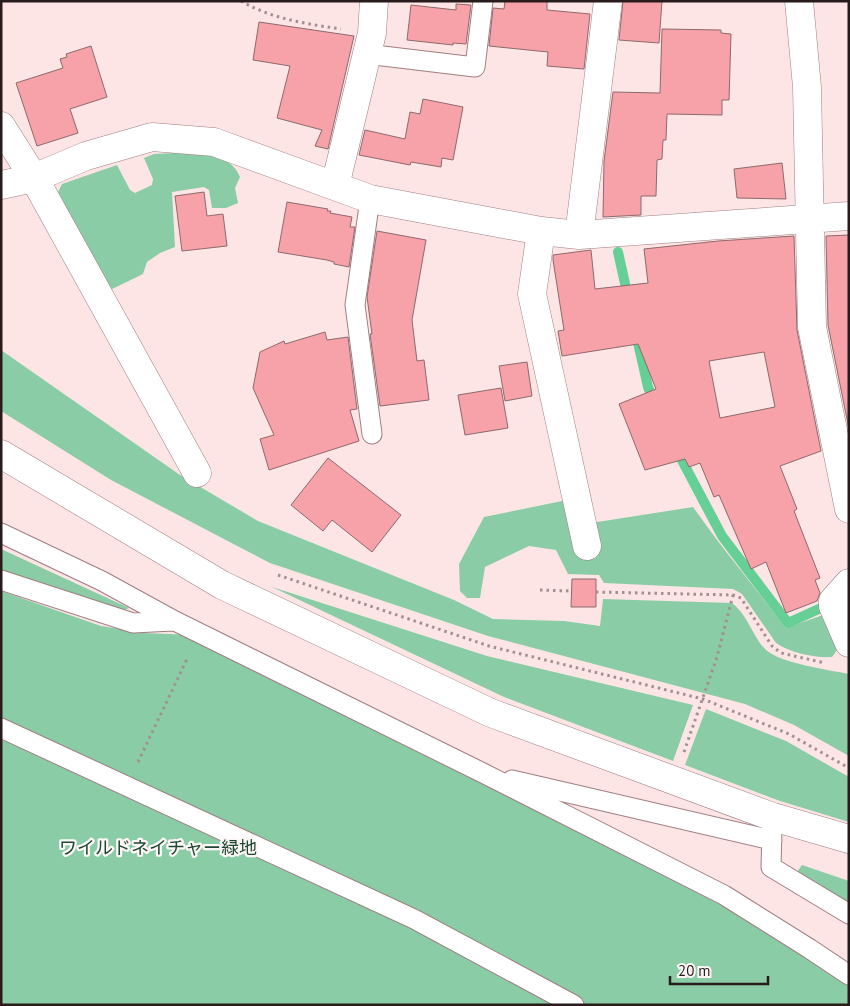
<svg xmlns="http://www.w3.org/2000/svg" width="850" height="1006" viewBox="0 0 850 1006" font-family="'PT Sans','Noto Sans JP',sans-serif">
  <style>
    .green { fill: #8acca5 }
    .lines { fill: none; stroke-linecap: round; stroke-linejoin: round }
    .stream { stroke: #66cf96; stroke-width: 10 }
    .building { fill: #f7a1a8; stroke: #8c6a6c; fill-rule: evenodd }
    .service-casing { stroke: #a07e80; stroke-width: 21 }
    .minor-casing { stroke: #a07e80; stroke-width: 29 }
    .tertiary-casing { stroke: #a07e80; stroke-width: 29 }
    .path { stroke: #a38f90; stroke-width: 3; stroke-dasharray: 2.5 4; stroke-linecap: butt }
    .service { stroke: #fff; stroke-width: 19 }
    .minor { stroke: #fff; stroke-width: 28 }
    .tertiary { stroke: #fff; stroke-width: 28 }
    .labels { text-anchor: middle; stroke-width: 4.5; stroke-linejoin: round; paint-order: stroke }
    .park-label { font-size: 18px; fill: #1d4831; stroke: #fff7f7 }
  </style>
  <rect width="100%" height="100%" fill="#fde5e6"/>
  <path class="green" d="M194 152C212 156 232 157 240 177L235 188 238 203 226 208H212L209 190 204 187 172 192 175 247 160 253 147 262 143 274 108 291 55 198 62 184 117 165 130 190 135 193 152 185 153 179 144 158 154 154Z
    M1 350 180 475 258 521 454 600 493 619 564 621 600 626 603 599 732 603C748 615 752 636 766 650 780 663 829 670 849 674V756L794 725 745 704 488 636 270 563 111 480 1 411Z
    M567 500 591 523 693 507 717 540 786 628 823 615 837 650 832 657C815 658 790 653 776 643L742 594 733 589 604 583 599 575 568 574 556 550 529 546 485 567 480 598H467L460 591 459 564 484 517Z
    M1 549 129 608 119 613 1 572Z
    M272 587 487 656 693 705 673 761 504 697Z
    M1 591 101 626 144 633 194 635 719 902 803 954 849 985V1005H1Z
    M706 709 786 741 849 777V822L780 801 685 765Z
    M802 865 849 881V903L797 872Z"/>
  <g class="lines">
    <path class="stream" d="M618 252 628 297
      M636 334 648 387 655 404
      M676 449 722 536 788 623 821 608"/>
  </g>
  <path class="building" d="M505 1H547V10L590 14 584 69 547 66 548 52 489 46 493 8 504 9Z
    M623 1H662L659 43 619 40Z
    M456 4 471 5 466 44 453 43V45L407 40 411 5 456 10Z
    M259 22 354 36 328 149 315 146 322 130 277 118 290 66 253 60Z
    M662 29 721 30V33L731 34 729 100H722V115L667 114 666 140H663L662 159 657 160 656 196H641V215L603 217 604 161 613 92 660 93Z
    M91 46 107 97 70 109 78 133 37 146 16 83 63 68 60 59 67 57 66 54Z
    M423 99 463 107 453 160 442 158 441 167 411 162 410 165 359 155 365 130 405 139 410 112 420 114Z
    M782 163 786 199 737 198 734 169Z
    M204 192 207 216 223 214 227 246 182 251 175 196Z
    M287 202 328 209 327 211H331L330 213 352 217 350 227H355L349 267 334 264V262L327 260 278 252Z
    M377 231 426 240 412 320 417 361 424 360 429 400 380 406 370 334H372L367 297Z
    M849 235V429L828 325 826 236Z
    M794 236 797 330 821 451 780 466 797 509 794 511 820 578 815 580 820 593 817 601 786 613 766 562 751 569 719 495 714 497 700 463 689 467 685 459 645 470 619 404 656 389 638 344 562 356 558 331 564 330 553 260V255L591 250 595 289 648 283 644 249 718 241ZM764 352 775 407 720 418 709 361Z
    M325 332 327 340 348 337 357 409 350 410 359 441 269 470 260 439 274 435 253 388 260 352 284 341 285 344Z
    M527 362 532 396 505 401 499 366Z
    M501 388 508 428 465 435 458 395Z
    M328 458 401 515 372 552 332 520 323 531 291 505Z
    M572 579H596V607H571Z"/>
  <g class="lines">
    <g class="service-casing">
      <path id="service" d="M366 54 475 67 483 1
        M370 199 355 305 372 434
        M1 533 102 581 175 621 483 773 724 895 810 949 849 975
        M1 580 133 623 173 621
        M1 728 414 919 574 1005
        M512 780 772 840
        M772 828 771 867 849 914"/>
    </g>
    <g class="minor-casing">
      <path id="minor" d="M799 1 807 87 812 327 849 509
        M1 126 34 178 197 473
        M1 185 34 178 86 156 152 137 214 142 370 199 541 231 579 235 849 216
        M335 186 372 33 374 1
        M541 231 532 294 587 546
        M579 235 608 1
        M849 583 833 601V606L849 643"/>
    </g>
    <g class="tertiary-casing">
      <path id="tertiary" d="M1 454 222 585 491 713 773 817 849 839"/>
    </g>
    <path class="path" d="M241 1C272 19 307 24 341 29
      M278 575 489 646 703 699 789 734 849 768
      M540 590 571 591
      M596 592 733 595 741 598 772 646 781 653 825 663
      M684 752 717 657 733 595
      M138 762 188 657"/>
    <use href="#service" class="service"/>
    <use href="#minor" class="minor"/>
    <use href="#tertiary" class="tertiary"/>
  </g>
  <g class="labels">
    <g class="park-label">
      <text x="158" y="854">ワイルドネイチャー緑地</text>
    </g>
  </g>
  <rect width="850" height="1006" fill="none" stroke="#281b1c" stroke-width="5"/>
  <path d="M670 976v8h98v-8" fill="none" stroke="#281b1c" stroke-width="2.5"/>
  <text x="678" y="976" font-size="15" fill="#281b1c" stroke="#fff7f7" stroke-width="4" paint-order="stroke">20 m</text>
</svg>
